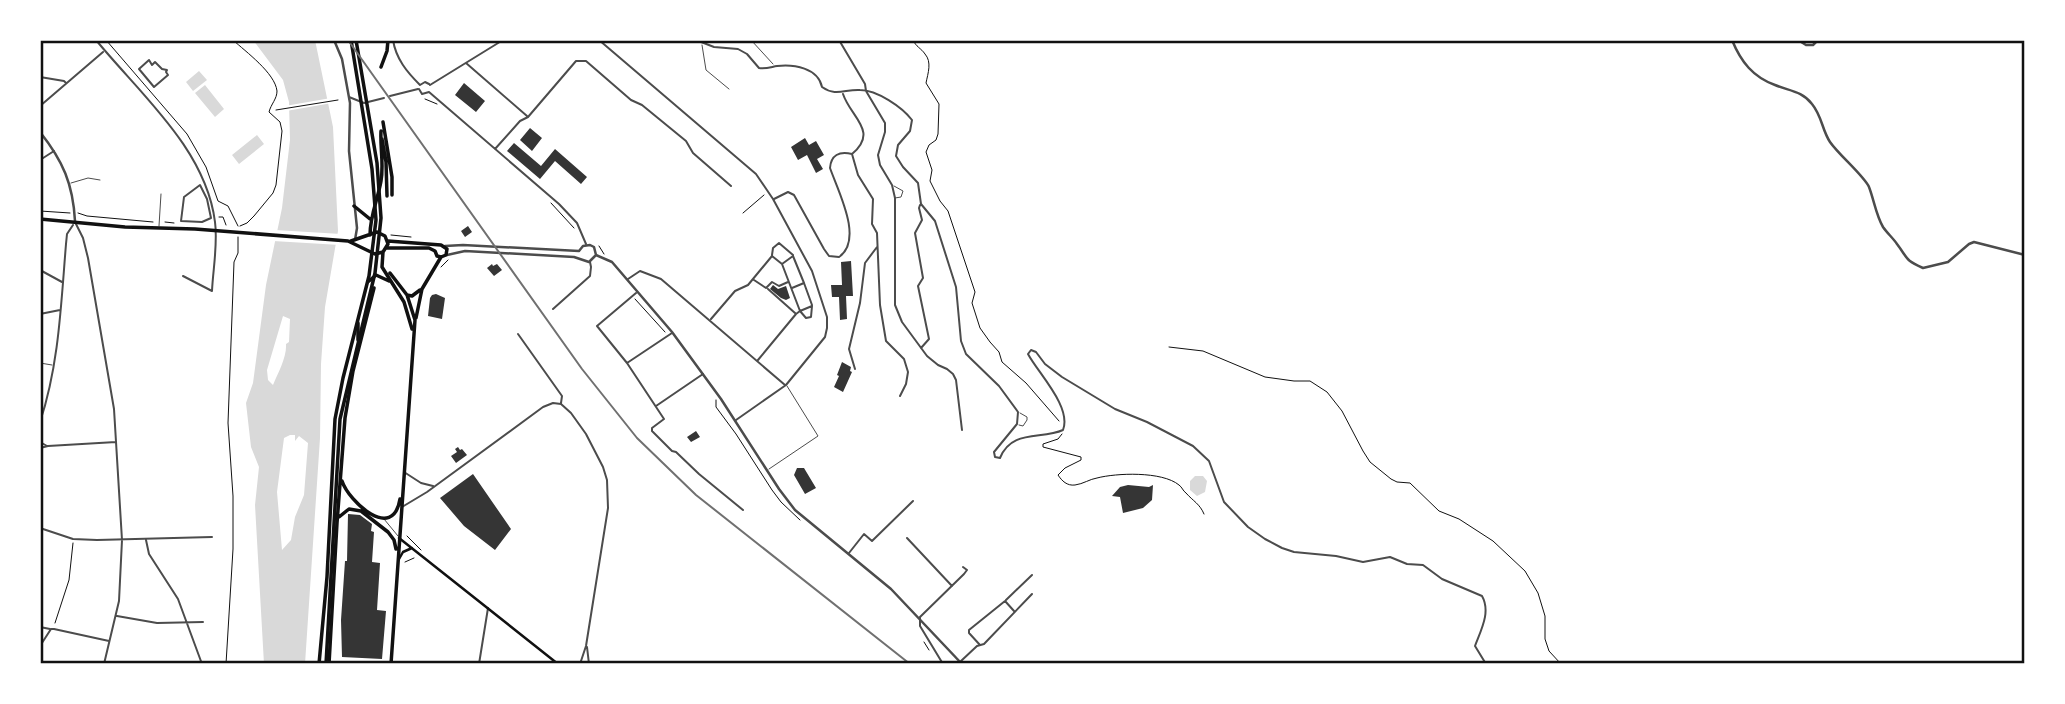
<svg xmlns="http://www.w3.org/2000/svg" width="2065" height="704" viewBox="0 0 2065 704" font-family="'DejaVu Sans',sans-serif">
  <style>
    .water { fill: #d9d9d9; fill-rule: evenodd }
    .pier { fill: #fff }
    .building { fill: #353535 }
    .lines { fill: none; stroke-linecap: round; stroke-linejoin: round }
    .path { stroke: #111; stroke-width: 1 }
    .service { stroke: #4c4c4c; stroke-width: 1 }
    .pedestrian { stroke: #4c4c4c; stroke-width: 2 }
    .minor { stroke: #4c4c4c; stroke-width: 2 }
    .tertiary { stroke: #4c4c4c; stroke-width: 2.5 }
    .secondary { stroke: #111; stroke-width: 2.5 }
    .primary { stroke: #111; stroke-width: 3.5 }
    .motorway { stroke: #111; stroke-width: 3.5 }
    .rail { stroke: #707070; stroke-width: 2 }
    .neatline { fill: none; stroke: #111; stroke-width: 2.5 }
  </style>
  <rect width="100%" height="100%" fill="#fff"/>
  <path class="water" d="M253 40H315L333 127 338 231 325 307 321 364 320 438 305 664H264L255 505 259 467 251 447 246 403 253 383 266 285 282 208 290 140 289 102 283 80ZM283 316 290 319 289 342 286 344C287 357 278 373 273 385L268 380 267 370ZM290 435H295V441L299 436 308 443 304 495 295 517 291 540 282 550 277 492 284 438Z
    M199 71 207 80 193 91 186 82Z
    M205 85 224 109 215 117 195 93Z
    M257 135 264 144 239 164 232 155Z
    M1195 476H1203L1207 481 1205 492 1197 496 1190 490V481Z"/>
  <path class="pier" d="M331 98 332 103 286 111 285 106Z
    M275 230 341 234 340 245 273 241Z"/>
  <path class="building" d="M464 83 485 101 476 112 455 95Z
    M530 128 542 138 532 151 520 140Z
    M805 138 809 145 816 141 824 155 817 159 823 169 816 173 807 155 798 160 791 147Z
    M514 143 541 166 555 149 587 177 581 184 555 161 540 179 507 151Z
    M468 226 472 232 465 237 461 231Z
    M851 261 853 296H846L847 319 840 320 839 297H832L831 285H842L841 262Z
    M492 264 493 266 497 264 502 270 494 276 487 268Z
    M773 285 778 289 786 286 790 298 786 300 781 298 770 289Z
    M436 294 445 298 442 319 428 316 430 298 432 295Z
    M842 362 851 367 850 371 852 372 843 392 834 387 839 376 837 375Z
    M696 431 700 437 691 442 687 437Z
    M458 447 460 450 462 449 467 455 456 463 451 456 457 452 455 449Z
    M797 468H804L816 488 805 494 794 475Z
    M473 474 511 529 495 550 464 526 440 498Z
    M1128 485 1149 487 1153 485 1152 500 1143 508 1123 513 1120 497 1112 496 1120 487Z
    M348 514 360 515 372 524 371 531 374 532 372 562 380 563 377 610 386 611 382 659 342 657 341 620 345 561H347Z"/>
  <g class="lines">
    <path class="path" d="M106 40 187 134 206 167 218 201 228 206 238 226
      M233 40C246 52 275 73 277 91 277 99 271 104 269 112L280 122 282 131 276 185 273 193 254 216 247 223 240 226
      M913 40C916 47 921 48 925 54 932 62 928 73 926 83L939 104 938 134 936 140 929 145 926 152 932 170 930 181 940 201 948 211 975 292 972 303 980 328 990 342 999 352 1002 362 1026 383 1059 421
      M425 99 437 104
      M276 110 338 100
      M551 203 574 228
      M40 211 70 213
      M78 213 87 216 153 222
      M743 213 764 195
      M219 217H223L226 225
      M165 222 174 223
      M391 235 411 237
      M599 246 604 254
      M441 267 448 260
      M635 299 665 332
      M1169 347 1203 351 1265 377 1294 381H1310L1327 392 1342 411 1363 451 1370 462 1391 479 1397 482 1410 483 1439 511 1459 519 1493 541 1525 571 1538 593 1545 616V639L1549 651 1561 664
      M716 400V407L736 434 772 490 781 502 800 520
      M1062 434 1058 439 1043 444V447L1081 457V460L1065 468 1058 475C1062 481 1067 486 1075 485 1083 484 1090 479 1097 478 1116 473 1162 471 1179 485 1182 487 1183 491 1186 493 1193 501 1200 504 1204 514
      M407 536 421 550
      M405 562 414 558
      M55 623 69 580 73 543
      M924 642 929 650
      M226 664 233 549V496L228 423 234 262 238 253V237"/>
    <path class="service" d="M751 40 773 64
      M702 45 706 70 729 89
      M71 183 88 178 100 180
      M894 186 903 191 901 197 895 198
      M159 226 161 194
      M40 363 52 365
      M1019 425 1023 426 1027 420V417L1020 413
      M769 469 818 436 787 386
      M384 519 398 536"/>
    <path class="pedestrian" d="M149 60 152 65 155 62 162 69 167 70 166 72 168 75 154 87 139 69Z
      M200 185 207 199 211 218 202 222 181 221 184 197Z"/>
    <path class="minor" d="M96 40C140 94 206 149 215 222 218 244 213 269 212 291L183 276
      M393 40C396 59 407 72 420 85L425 82 429 84
      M599 40 756 174 773 199 812 271 827 317V328L825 337 786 385 736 420
      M696 40 714 47 738 49 747 54 759 68C766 69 771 67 777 66 794 64 818 68 822 87 836 97 845 89 860 90 877 90 902 107 912 120L910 131 898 145 896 156 903 167 918 183 921 204 935 221 956 287 961 341 966 354 999 386 1018 412 1017 424 994 452 995 457 1000 458C1012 429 1041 440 1063 430 1072 407 1038 373 1028 354L1031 350 1036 352 1045 364 1062 377 1115 409 1147 422 1193 446 1209 461 1224 502 1248 527 1265 539 1282 548 1294 552 1336 556 1363 562 1390 557 1407 564 1423 565 1442 579 1482 596C1491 612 1481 630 1475 646L1486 664
      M839 40 865 84 866 91 885 123V132L878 155 880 165 892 185 895 198V305L902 322 927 356 938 365 947 369 953 374 956 380 962 430
      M466 63 527 116
      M40 77 64 81 66 83
      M430 85 503 40
      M419 89 422 94 429 92 559 204 577 223 586 244
      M843 94C851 118 879 131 852 154
      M390 96 418 89
      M349 97 364 103 384 98
      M40 106 103 52
      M495 149 520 121 528 117 576 61H586L631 100 642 105 686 141 693 153 731 186
      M852 154 858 175 873 199 872 224 877 233 880 305 886 341 904 359 908 372 906 384 900 396
      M40 160 54 151
      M774 199 788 192 794 195 824 249 829 256 839 257C864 240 838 191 830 168 831 155 839 151 852 154
      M920 205 919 208 922 220 915 233 923 278 918 286 929 339 921 348
      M76 224 83 238 88 258 114 409 122 540 119 601 104 664
      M772 255 773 248 779 243 793 255
      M782 264 793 256 804 283
      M40 270 62 282
      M628 279 640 271 661 279 785 385
      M754 280 766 288 772 282 779 286 788 282
      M792 288 804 283 812 305
      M768 289 795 313
      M636 293 597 326 627 363 664 419 652 428V431L672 451 676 452 699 474 743 510
      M812 306 811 317 806 318 800 311Z
      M553 309 590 276 591 267 590 262
      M40 314 60 310
      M711 319 735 291 748 285 772 256 782 264 800 311 796 314
      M518 334 562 396 561 403
      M758 360 796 314
      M627 363 672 333
      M855 369 849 349 860 303 865 263 877 247
      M656 406 703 374
      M40 422C59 365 61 304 66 244L67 234 73 225
      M40 442 47 446
      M40 448 48 446 116 442
      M404 472 421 483 433 486
      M402 507 427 492 543 407 553 403 561 404 571 413 586 434 603 467 607 480 608 508 586 646 580 664
      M40 528 73 539 97 540 212 537
      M907 538 952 586
      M146 540 149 554 178 599 202 664
      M849 553 864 534 872 541 913 501
      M1006 600 1032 575
      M117 616 157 623 203 622
      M40 627 50 629
      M980 645 969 633V630L1005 601 1014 611
      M40 646 51 629H54L109 641
      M587 647 589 664
      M961 661 977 646 984 644 1032 594
      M479 664 488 608
      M943 664 920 626V617L964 574 967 570 963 567"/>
    <path class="tertiary" d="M334 40 342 59 350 103 349 151 357 228 355 240
      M1732 40C1741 62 1753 77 1775 85 1789 91 1802 91 1812 104 1822 116 1822 130 1830 142 1839 155 1864 176 1869 187 1874 200 1876 215 1883 227 1887 233 1893 238 1897 244 1909 260 1904 259 1923 268L1948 262 1969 244 1974 242 2025 255
      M1798 40 1806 45H1813L1818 40
      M40 132C63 161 73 184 75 221
      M445 246 463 245 579 251
      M579 251 583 246 590 245 594 247 596 255 612 262 672 332 721 399 779 489 795 510 891 589 962 664
      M447 255 465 251 574 257 589 262 596 255"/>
    <path class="secondary" d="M399 538 558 664
      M399 559 403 552 412 548"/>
    <path class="primary" d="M381 67 387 51 388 40
      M383 122 392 177V195
      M382 139 386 162 387 196
      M354 206 370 219
      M40 219 125 227 195 229 348 241 375 254 383 252 388 244 385 236 377 232 351 241
      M370 235C370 215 378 199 381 181 384 164 380 148 381 131
      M388 241 441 245 447 249 446 255 441 257 422 289 416 318
      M387 248H429L435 251 437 256 441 257
      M383 252 382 267 404 302 412 329
      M390 273 407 295 415 320 391 664
      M369 281 376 275 389 281
      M407 295 412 296 420 290
      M358 323V340
      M342 481C349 502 393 542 400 499
      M339 517 349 509 361 511 388 532 394 540 396 549
      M329 664 337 523 345 418 353 371 374 288"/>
    <path class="motorway" d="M319 664 327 577 335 419 343 378 369 276 376 220 372 169 351 40
      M326 664 340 419 375 273 381 218 377 163 356 40"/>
    <path class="rail" d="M348 40 582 369 637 438 696 495 910 664"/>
  </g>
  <rect width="2065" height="704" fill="none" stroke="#ffffff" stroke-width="84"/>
  <rect x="42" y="42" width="1981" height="620" class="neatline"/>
</svg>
